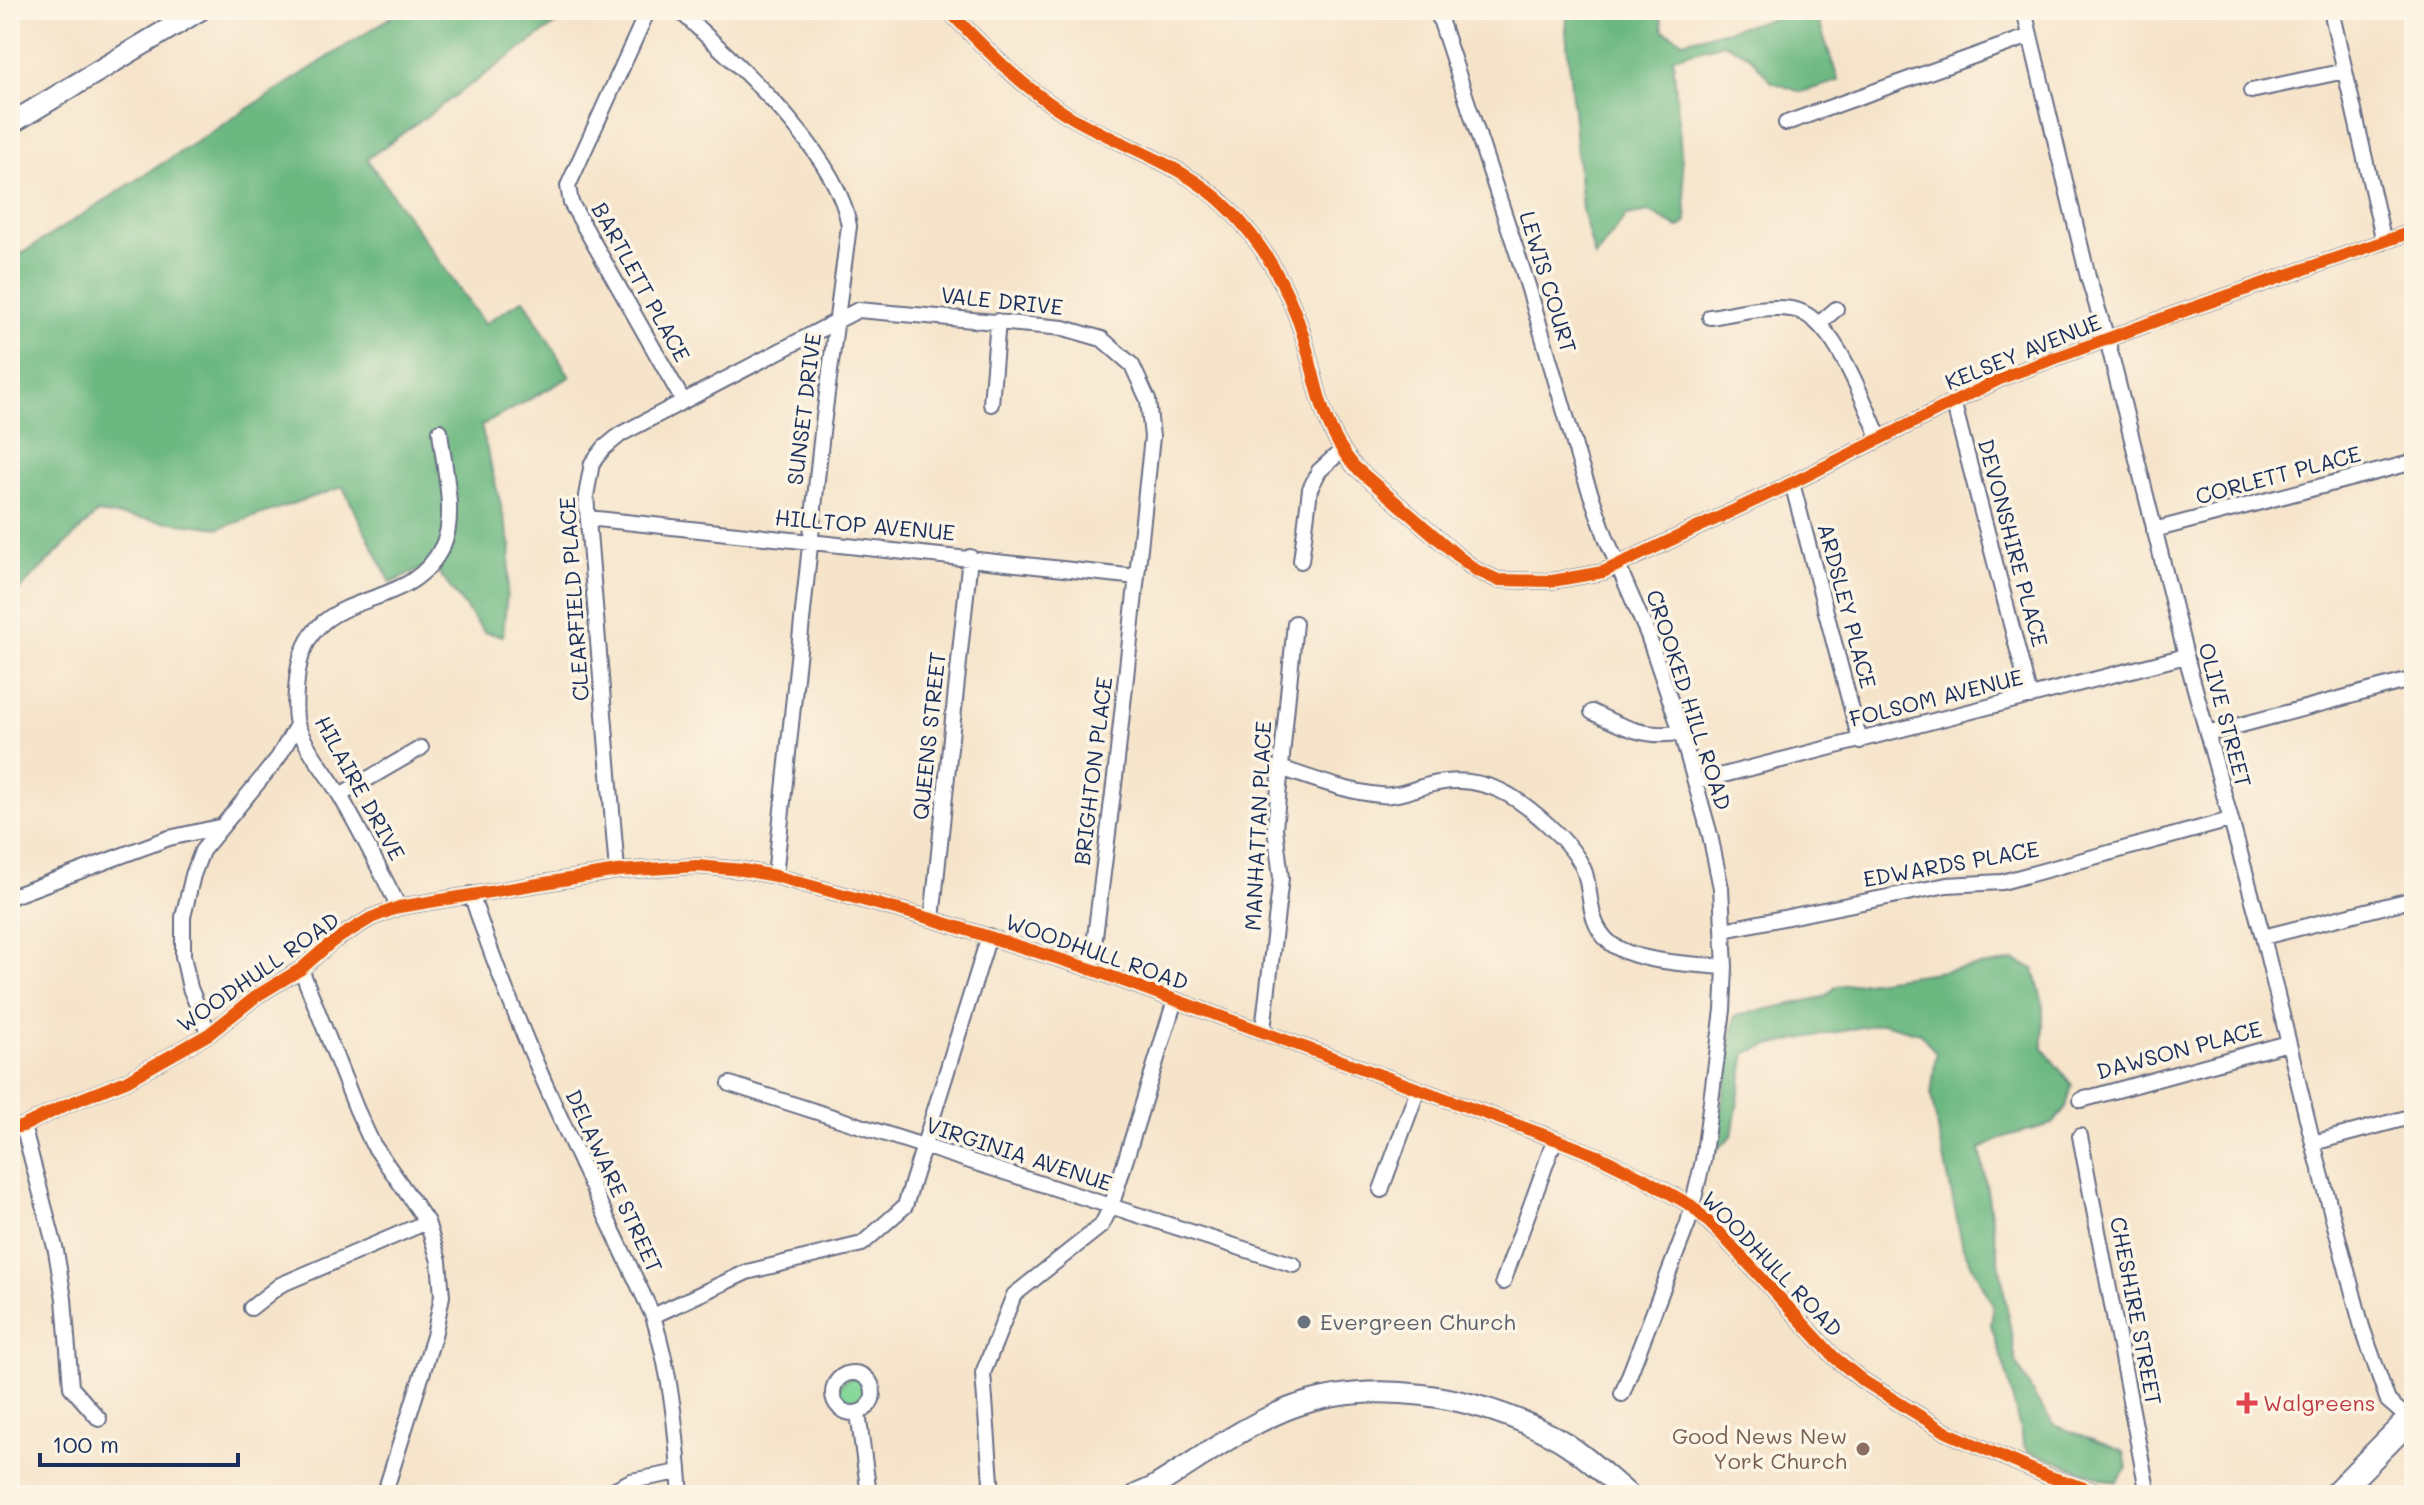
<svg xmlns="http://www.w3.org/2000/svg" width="2424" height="1505" viewBox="0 0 2424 1505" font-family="Mali,sans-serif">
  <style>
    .green { fill: #85d799; stroke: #50837c; stroke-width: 2 }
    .forest { fill: #6cb881; stroke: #447470; stroke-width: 2 }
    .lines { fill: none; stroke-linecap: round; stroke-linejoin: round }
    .street-casing { stroke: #686e84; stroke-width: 18 }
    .secondary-casing { stroke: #686e84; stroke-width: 24 }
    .primary-casing { stroke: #686e84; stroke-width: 28 }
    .street { stroke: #fff; stroke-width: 14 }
    .secondary { stroke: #fff; stroke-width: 20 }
    .primary { stroke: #fff; stroke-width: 24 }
    .cycleway-casing { stroke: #fcf5e5; stroke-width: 17 }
    .cycleway { stroke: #e8590c; stroke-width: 12 }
    .worship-dot { fill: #6b7280; stroke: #fcf5e5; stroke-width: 3 }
    .health-dot { fill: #e0444e; stroke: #fcf5e5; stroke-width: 3 }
    .education-dot { fill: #8d6e63; stroke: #fcf5e5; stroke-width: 3 }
    .labels { text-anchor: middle; stroke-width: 7; stroke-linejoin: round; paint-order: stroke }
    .street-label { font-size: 22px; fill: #1b2f5e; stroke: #fcf5e5 }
    .worship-label { font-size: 22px; fill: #5b616d; stroke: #fcf5e5; text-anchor: start }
    .health-label { font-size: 22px; fill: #be3a42; stroke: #fcf5e5; text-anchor: start }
    .education-label { font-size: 22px; fill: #785e54; stroke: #fcf5e5; text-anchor: end }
  </style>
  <rect width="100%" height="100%" fill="#fcf5e5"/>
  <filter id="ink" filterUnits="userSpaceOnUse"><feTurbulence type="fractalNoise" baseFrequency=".0125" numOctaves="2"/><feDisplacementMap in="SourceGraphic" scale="16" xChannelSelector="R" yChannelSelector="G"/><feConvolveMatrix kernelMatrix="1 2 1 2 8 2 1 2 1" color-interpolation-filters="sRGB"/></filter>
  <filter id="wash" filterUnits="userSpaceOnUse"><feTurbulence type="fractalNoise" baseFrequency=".006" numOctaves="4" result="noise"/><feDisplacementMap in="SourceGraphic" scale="32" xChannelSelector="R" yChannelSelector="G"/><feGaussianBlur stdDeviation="1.8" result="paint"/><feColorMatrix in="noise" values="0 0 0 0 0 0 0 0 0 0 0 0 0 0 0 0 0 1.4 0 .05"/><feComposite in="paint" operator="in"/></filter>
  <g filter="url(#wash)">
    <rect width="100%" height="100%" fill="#f6e4ca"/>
    <path class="green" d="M838 1393a15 15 0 1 1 30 0a15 15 0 1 1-30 0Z"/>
    <path class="forest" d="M402 10H548L557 23 367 159 484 324 524 299 570 377 481 426 511 546 503 636 484 632 432 564 391 583 343 487 220 528 97 513 10 599V261Z
      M1568 10H1660L1663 30 1683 41 1807 10 1818 20 1839 81 1801 92 1772 82 1750 56 1724 43 1673 57 1687 222 1679 228 1650 212 1626 216 1595 257 1582 210 1566 31Z
      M2015 961 2034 969 2043 1004V1049L2072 1085 2066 1107 2052 1124 2007 1136 1980 1149 2016 1362 2037 1401 2054 1425 2124 1452 2127 1468 2116 1483 2027 1451 2023 1443 2008 1378 1991 1325 1993 1305 1963 1248 1931 1096 1936 1053 1920 1033 1883 1023 1769 1045 1746 1053 1732 1136 1715 1151 1735 1016 1824 997 1837 986Z"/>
  </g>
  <g filter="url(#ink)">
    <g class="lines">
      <g class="street-casing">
        <path id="street" d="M648 10 568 186 571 203 682 399
          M679 10C733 61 838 151 849 226L822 432 775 876
          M948 10C988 51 1017 83 1066 114 1120 147 1182 162 1228 208 1262 242 1288 287 1302 332 1318 384 1319 423 1354 466L1459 557 1476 570 1498 580 1552 581 1603 572 1792 483 2004 377 2164 318 2414 231
          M1437 10 1528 286 1580 464 1607 540 1648 635 1681 732 1710 835 1721 888 1725 967 1723 1010 1703 1161 1688 1223 1622 1394
          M2024 10 2088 277 2107 339 2186 656 2263 937 2313 1143 2362 1327 2388 1401 2409 1419
          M2331 10 2384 242
          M2251 91 2345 71
          M1786 123 2030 36
          M1710 317C1736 313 1765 305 1791 309 1834 314 1864 404 1880 439
          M1820 323 1836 309
          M1953 401 2030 697
          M991 404 998 321
          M1792 483 1860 741
          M588 518 1137 577
          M2154 530 2414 462
          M1301 561 1310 489 1319 471 1341 451
          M1592 712C1620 726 1649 740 1681 732
          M2207 734 2414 679
          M1280 768C1312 778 1346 792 1380 795 1394 797 1408 791 1422 787 1449 778 1473 779 1499 790 1526 802 1576 845 1585 873 1592 897 1588 922 1608 941 1631 963 1694 964 1725 967
          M1696 782 2186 656
          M340 795 421 748
          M617 871 586 496 592 463 604 448 621 434 858 310 1064 328 1102 339 1132 365 1148 400 1152 437 1116 769 1091 969
          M471 894C519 1040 588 1177 653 1316 672 1377 676 1431 681 1495
          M10 897 169 838 219 827
          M399 907C379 869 361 831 339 794 327 773 306 749 298 727 293 714 296 692 297 679 307 578 408 621 443 545 457 516 443 463 440 431
          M932 919 970 557
          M1724 930 1947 885 2002 882 2230 820
          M2263 937 2414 899
          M301 969 356 1108 372 1143 427 1222 439 1261 442 1296 434 1336 384 1495
          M1263 1030 1281 878 1275 828 1295 623
          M209 1034 190 988 183 956V917L193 875 202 851 278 758 297 725
          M730 1084 1294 1265
          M2081 1100 2288 1043
          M23 1126 56 1251 64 1299 71 1387 99 1419
          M10 1129 23 1126 68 1104 126 1081 209 1034 258 995 301 969 333 941 371 918 399 907 617 871 697 866 743 870 775 876 932 919 1091 969 1555 1139 1598 1156 1643 1178 1692 1206 1722 1235 1834 1357 1862 1380 1946 1432 2047 1476 2106 1495
          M2080 1136 2148 1495
          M2313 1143 2414 1116
          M1381 1190 1418 1089
          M1503 1282 1555 1139
          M251 1308 280 1285 427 1222
          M653 1316 747 1272 862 1244 905 1206 989 936
          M833 1393a20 20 0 1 1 40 0a20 20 0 1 1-40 0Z
          M858 1413 869 1495
          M603 1495 631 1481 679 1472
          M992 1495 983 1373 1014 1295 1101 1226 1111 1207 1175 1000"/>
      </g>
      <g class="secondary-casing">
        <path id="secondary" d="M10 124 200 10
          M1136 1495 1152 1488C1197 1461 1241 1427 1290 1408 1373 1377 1473 1395 1551 1435 1580 1450 1604 1474 1629 1495"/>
      </g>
      <g class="primary-casing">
        <path id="primary" d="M2335 1495 2414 1415"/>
      </g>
      <use href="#street" class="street"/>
      <use href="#secondary" class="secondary"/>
      <use href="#primary" class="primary"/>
      <g class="cycleway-casing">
        <path id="cycleway" d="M948 10C988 51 1017 83 1066 114 1120 147 1182 162 1228 208 1262 242 1288 287 1302 332 1318 384 1319 423 1354 466L1459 557 1476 570 1498 580 1552 581 1603 572 1792 483 2004 377 2164 318 2414 231
          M10 1129 23 1126 68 1104 126 1081 209 1034 258 995 301 969 333 941 371 918 399 907 617 871 697 866 743 870 775 876 932 919 1091 969 1555 1139 1598 1156 1643 1178 1692 1206 1722 1235 1834 1357 1862 1380 1946 1432 2047 1476 2106 1495"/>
      </g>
      <use href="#cycleway" class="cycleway"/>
    </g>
  </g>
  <circle class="worship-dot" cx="1304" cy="1322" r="8"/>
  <path class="health-dot" d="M2243 1391h8v8h8v8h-8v8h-8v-8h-8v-8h8z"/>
  <circle class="education-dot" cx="1863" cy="1449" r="8"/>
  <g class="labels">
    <g class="street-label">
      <text transform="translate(641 282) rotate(61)" y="8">BARTLETT PLACE</text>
      <text transform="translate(1548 282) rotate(73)" y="8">LEWIS COURT</text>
      <text transform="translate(1002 301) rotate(6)" y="8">VALE DRIVE</text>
      <text transform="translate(2023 352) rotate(-22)" y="8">KELSEY AVENUE</text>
      <text transform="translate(804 409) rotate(-83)" y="8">SUNSET DRIVE</text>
      <text transform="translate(2278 475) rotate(-15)" y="8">CORLETT PLACE</text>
      <text transform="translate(865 525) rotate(5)" y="8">HILLTOP AVENUE</text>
      <text transform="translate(2013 543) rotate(75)" y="8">DEVONSHIRE PLACE</text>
      <text transform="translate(574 599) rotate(-94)" y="8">CLEARFIELD PLACE</text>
      <text transform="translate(1847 606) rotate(75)" y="8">ARDSLEY PLACE</text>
      <text transform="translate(1936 698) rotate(-14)" y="8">FOLSOM AVENUE</text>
      <text transform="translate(1689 700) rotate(72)" y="8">CROOKED HILL ROAD</text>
      <text transform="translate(2225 715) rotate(75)" y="8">OLIVE STREET</text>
      <text transform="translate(929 736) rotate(-84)" y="8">QUEENS STREET</text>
      <text transform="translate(1093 771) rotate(-83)" y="8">BRIGHTON PLACE</text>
      <text transform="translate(360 788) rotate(61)" y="8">HILAIRE DRIVE</text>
      <text transform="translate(1258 826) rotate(-87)" y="8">MANHATTAN PLACE</text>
      <text transform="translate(1951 864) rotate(-10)" y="8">EDWARDS PLACE</text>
      <text transform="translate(1097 952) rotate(19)" y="8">WOODHULL ROAD</text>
      <text transform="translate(258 972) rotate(-35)" y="8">WOODHULL ROAD</text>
      <text transform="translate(2179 1050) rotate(-15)" y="8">DAWSON PLACE</text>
      <text transform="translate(1019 1154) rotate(18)" y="8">VIRGINIA AVENUE</text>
      <text transform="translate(614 1181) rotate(65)" y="8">DELAWARE STREET</text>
      <text transform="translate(1772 1264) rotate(46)" y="8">WOODHULL ROAD</text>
      <text transform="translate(2136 1311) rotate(79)" y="8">CHESHIRE STREET</text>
    </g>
    <g class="worship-label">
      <text x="1320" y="1330">Evergreen Church</text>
    </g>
    <g class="health-label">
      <text x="2263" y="1411">Walgreens</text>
    </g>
    <g class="education-label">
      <text x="1847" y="1444">Good News New<tspan x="1847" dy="25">York Church</tspan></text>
    </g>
  </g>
  <rect width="2424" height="1505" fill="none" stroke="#fcf5e5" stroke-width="40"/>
  <path d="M40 1453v12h198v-12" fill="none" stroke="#1b2f5e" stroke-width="4"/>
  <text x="52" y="1453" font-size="24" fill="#1b2f5e" stroke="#fcf5e5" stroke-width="6" paint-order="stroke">100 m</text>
</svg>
